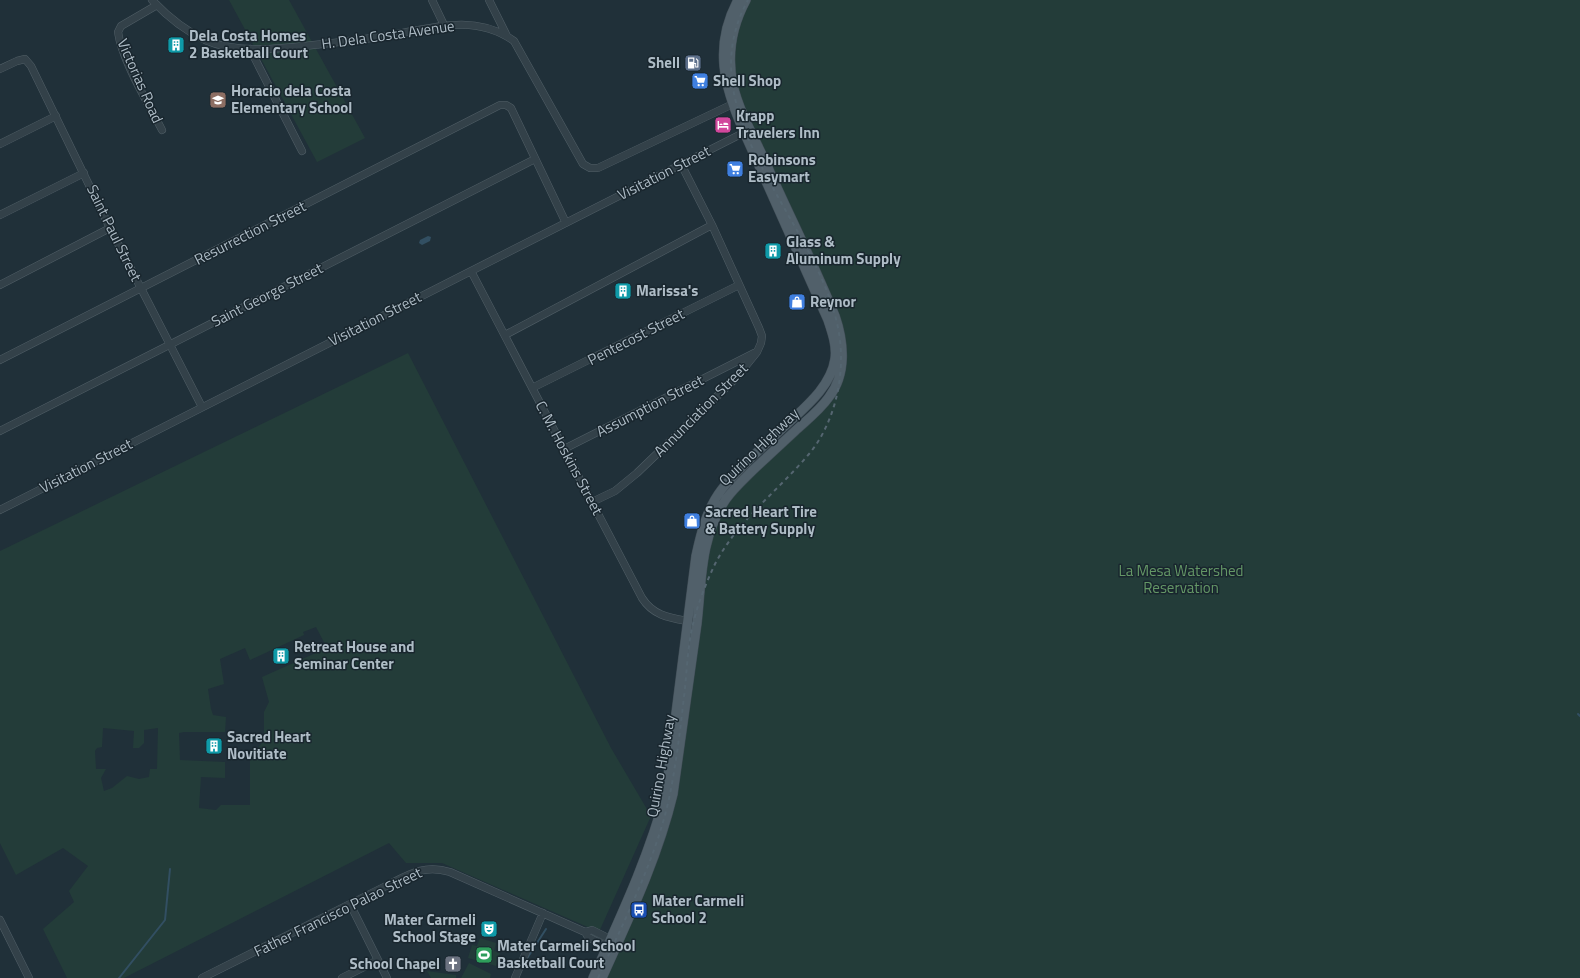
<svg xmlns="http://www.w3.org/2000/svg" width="1580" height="978" viewBox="0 0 1580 978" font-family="'Titillium Web',sans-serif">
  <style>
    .green { fill: #233c39; fill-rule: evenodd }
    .water { fill: #324f62 }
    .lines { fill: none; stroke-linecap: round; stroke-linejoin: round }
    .stream { stroke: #324f62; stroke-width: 2 }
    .minor-casing { stroke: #515f67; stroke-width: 8 }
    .major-casing { stroke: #404d56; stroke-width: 10 }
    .minor { stroke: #334149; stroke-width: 7 }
    .major { stroke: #51606a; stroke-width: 9 }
    .rail { stroke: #556671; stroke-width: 2; stroke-dasharray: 4 4; stroke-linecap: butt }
    .labels { text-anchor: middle; stroke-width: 3; stroke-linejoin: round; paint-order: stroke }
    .street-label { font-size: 15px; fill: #aebcc6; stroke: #19262e }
    .poi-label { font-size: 15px; font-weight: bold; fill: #aebcc6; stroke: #19262e; text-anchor: start }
    .park-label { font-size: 15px; fill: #649766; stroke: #19262e }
  </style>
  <rect width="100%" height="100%" fill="#203039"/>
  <path class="green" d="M229 0H289L365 138 317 162Z
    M743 0H1580V978H602L661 838 704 558 719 512 819 404 833 386 839 360 728 73Z
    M408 353 611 748 651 816 599 932 442 863H406L389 843 124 978H67L43 929 74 902 69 891 88 866 63 848 16 875 0 843V551ZM316 627 327 648 262 677 269 702 264 712V740L250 759V805H221L216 810 199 808 201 777 225 778V762L180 760 179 733 184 732H225L226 717 213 715 211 709 208 689 224 684 220 659 245 648 250 660 304 635 303 632ZM103 728 134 731 133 748H139L144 743V730L158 728 157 769H150L149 777 139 779 127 776 112 788 104 791 101 778 106 769H96L95 751 97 748 102 747Z
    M480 938 496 943 494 951 500 953 496 966 468 958 472 945 477 946Z
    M469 963 491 974 490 978H461Z
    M427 971 456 975V978H431Z"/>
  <path class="water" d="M428 236 431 237 430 241 422 245 419 243 420 240Z"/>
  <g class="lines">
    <path class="stream" d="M1578 714 1580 716
      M526 960 546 929
      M119 978 165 920 170 869"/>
    <g class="minor-casing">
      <path id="minor" d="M152 0C166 15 186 31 205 40 239 55 286 48 322 44 347 41 372 39 397 34 438 26 478 15 514 41L583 164 590 168H598L737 102
        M432 0 444 25
        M489 0 507 36
        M157 5 121 26 118 32C122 61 148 103 162 130
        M250 49 302 151
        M0 69 17 61 25 59 31 66 110 228 202 407
        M0 144 56 116
        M0 215 84 173
        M471 271 642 598C654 617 672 618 693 622
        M0 285 110 228
        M505 335 712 225
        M0 360 500 105H506L511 108 566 223
        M532 388 739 285
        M0 431 535 159
        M564 449 754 353
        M592 502 615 491 637 473 736 378 757 352 761 343 762 336 759 328 712 225 681 164
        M0 510 747 131
        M350 904 387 978
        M0 920 29 978
        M585 932 592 930 614 941
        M202 978 388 885C409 874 425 864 450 872L585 932 588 937 611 949
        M342 978 378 960
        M515 978 543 913"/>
    </g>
    <g class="major-casing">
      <path id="major" d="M593 978C620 918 649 857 666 792L696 556C701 533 707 508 722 489 740 466 764 446 785 426 804 408 831 387 835 359 837 346 832 332 828 320L744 132C724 87 713 46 738 0
        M602 978C629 918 658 857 673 794 681 737 689 680 697 623 702 578 700 538 726 499 734 488 744 479 753 470 767 457 781 444 795 431 807 420 820 410 829 397 847 374 844 342 835 316 814 264 788 213 765 161 754 137 739 111 733 85 727 56 732 26 746 0"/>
    </g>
    <use href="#minor" class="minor"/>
    <use href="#major" class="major"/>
    <path class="rail" d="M598 978C625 919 657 857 670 794 677 759 681 723 685 688 687 667 688 644 693 624 698 603 706 583 715 564 738 520 778 491 809 454 830 429 841 392 841 359 843 239 679 125 748 0"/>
  </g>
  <defs>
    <g id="building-square" transform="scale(0.9)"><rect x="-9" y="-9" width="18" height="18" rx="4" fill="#0f9aa8" stroke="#19262e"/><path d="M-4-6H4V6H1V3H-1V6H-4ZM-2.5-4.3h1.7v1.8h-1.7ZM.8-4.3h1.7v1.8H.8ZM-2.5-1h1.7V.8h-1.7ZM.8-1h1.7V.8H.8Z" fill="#fff"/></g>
    <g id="fuel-square" transform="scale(0.9)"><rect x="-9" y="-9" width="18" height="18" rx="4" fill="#5c6f8a" stroke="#19262e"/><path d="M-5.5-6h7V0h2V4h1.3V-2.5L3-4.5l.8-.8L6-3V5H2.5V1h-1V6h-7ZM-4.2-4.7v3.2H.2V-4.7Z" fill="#fff"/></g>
    <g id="supermarket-square" transform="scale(0.9)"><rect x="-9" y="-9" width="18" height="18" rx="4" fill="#3f7fe0" stroke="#19262e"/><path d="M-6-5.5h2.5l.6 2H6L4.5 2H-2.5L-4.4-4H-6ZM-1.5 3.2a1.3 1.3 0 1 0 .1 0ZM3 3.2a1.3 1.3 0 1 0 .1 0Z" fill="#fff"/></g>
    <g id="school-square" transform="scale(0.9)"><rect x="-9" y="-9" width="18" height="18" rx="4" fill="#8d6e63" stroke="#19262e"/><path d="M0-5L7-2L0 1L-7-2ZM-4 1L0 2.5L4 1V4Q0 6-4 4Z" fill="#fff"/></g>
    <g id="hotel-square" transform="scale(0.9)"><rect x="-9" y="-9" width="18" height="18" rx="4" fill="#d1479c" stroke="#19262e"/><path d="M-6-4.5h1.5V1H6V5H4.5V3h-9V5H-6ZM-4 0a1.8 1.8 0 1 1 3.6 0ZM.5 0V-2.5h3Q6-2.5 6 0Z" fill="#fff"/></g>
    <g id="shop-square" transform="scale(0.9)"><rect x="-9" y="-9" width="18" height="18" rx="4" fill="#3f7fe0" stroke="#19262e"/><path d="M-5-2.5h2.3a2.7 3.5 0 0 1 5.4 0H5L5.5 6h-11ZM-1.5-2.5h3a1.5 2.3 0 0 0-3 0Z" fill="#fff"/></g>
    <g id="bus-square" transform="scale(0.9)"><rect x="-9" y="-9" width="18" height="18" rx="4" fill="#1a4fb4" stroke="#19262e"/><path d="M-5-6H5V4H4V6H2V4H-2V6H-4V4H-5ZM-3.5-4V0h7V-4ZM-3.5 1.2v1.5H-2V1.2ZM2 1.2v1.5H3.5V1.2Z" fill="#fff"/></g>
    <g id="theatre-square" transform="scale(0.9)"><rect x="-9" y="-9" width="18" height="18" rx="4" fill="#0f9aa8" stroke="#19262e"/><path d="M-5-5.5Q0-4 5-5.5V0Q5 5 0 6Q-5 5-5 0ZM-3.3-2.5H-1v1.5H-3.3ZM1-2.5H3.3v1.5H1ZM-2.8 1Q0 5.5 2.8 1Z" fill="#fff"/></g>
    <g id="stadium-square" transform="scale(0.9)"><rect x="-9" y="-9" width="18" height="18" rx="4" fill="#2e9e5b" stroke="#19262e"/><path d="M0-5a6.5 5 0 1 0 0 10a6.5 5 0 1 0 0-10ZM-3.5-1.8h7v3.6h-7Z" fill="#fff"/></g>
    <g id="church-square" transform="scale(0.9)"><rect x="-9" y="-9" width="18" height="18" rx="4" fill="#6b7280" stroke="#19262e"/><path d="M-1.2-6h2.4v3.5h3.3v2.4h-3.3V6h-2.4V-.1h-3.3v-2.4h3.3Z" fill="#fff"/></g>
  </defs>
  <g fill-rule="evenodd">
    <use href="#building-square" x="176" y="45"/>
    <use href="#fuel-square" x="693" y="63"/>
    <use href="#supermarket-square" x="700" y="81"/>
    <use href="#school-square" x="218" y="100"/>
    <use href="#hotel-square" x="723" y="125"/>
    <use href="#supermarket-square" x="735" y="169"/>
    <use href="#building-square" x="773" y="251"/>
    <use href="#building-square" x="623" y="291"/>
    <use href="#shop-square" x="797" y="302"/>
    <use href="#shop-square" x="692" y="521"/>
    <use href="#building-square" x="281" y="656"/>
    <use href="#building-square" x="214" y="746"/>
    <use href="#bus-square" x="639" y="910"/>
    <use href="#theatre-square" x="489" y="929"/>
    <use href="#stadium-square" x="484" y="955"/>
    <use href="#church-square" x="453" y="964"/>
  </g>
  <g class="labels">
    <g class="street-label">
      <text transform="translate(388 35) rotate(-8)" y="5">H. Dela Costa Avenue</text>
      <text transform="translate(140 81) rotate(66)" y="5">Victorias Road</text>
      <text transform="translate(664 173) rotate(-27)" y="5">Visitation Street</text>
      <text transform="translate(114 233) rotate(64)" y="5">Saint Paul Street</text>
      <text transform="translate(250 233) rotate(-27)" y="5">Resurrection Street</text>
      <text transform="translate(267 295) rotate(-27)" y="5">Saint George Street</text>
      <text transform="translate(375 319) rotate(-27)" y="5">Visitation Street</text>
      <text transform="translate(636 337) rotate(-27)" y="5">Pentecost Street</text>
      <text transform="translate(650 406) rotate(-27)" y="5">Assumption Street</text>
      <text transform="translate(701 410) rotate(-45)" y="5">Annunciation Street</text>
      <text transform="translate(759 447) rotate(-44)" y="5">Quirino Highway</text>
      <text transform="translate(569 458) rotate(62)" y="5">C. M. Hoskins Street</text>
      <text transform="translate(86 466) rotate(-27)" y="5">Visitation Street</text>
      <text transform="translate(661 766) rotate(-80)" y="5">Quirino Highway</text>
      <text transform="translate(338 912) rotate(-26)" y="5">Father Francisco Palao Street</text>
    </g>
    <g class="poi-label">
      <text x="189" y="41">Dela Costa Homes<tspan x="189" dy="17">2 Basketball Court</tspan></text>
      <text x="680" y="68" text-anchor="end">Shell</text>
      <text x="713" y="86">Shell Shop</text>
      <text x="231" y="96">Horacio dela Costa<tspan x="231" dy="17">Elementary School</tspan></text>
      <text x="736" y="121">Krapp<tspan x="736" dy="17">Travelers Inn</tspan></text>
      <text x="748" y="165">Robinsons<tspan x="748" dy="17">Easymart</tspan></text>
      <text x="786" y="247">Glass &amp;<tspan x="786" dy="17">Aluminum Supply</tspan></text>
      <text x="636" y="296">Marissa's</text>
      <text x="810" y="307">Reynor</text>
      <text x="705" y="517">Sacred Heart Tire<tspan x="705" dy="17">&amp; Battery Supply</tspan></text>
      <text x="294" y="652">Retreat House and<tspan x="294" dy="17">Seminar Center</tspan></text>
      <text x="227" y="742">Sacred Heart<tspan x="227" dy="17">Novitiate</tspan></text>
      <text x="652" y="906">Mater Carmeli<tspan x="652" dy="17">School 2</tspan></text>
      <text x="476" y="925" text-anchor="end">Mater Carmeli<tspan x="476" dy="17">School Stage</tspan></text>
      <text x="497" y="951">Mater Carmeli School<tspan x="497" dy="17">Basketball Court</tspan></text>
      <text x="440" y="969" text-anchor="end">School Chapel</text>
    </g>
    <g class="park-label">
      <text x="1181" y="576">La Mesa Watershed<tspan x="1181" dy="17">Reservation</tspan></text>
    </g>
  </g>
</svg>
